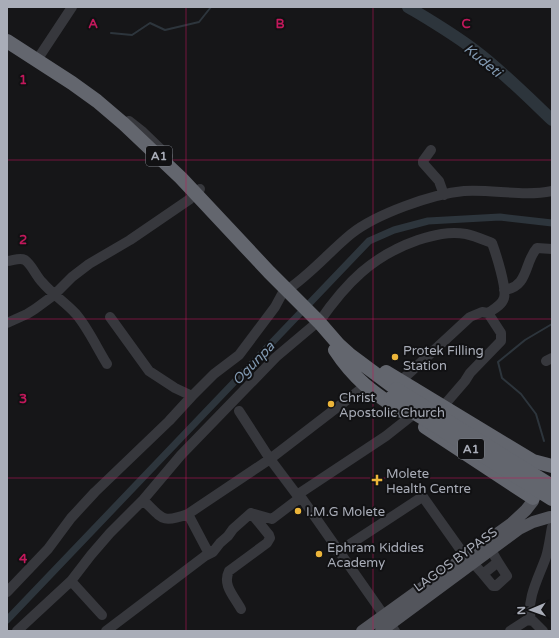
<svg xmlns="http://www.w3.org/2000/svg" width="559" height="638" viewBox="0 0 559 638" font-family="'Varela Round',sans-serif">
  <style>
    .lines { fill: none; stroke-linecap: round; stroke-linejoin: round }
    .stream { stroke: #2d353c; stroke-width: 2 }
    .canal { stroke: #2d353c; stroke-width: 7 }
    .river { stroke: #2d353c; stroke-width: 12 }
    .minor { stroke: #37383d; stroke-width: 10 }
    .major { stroke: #53555c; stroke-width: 12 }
    .highway { stroke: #63666e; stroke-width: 14 }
    .highway-bridge { stroke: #63666e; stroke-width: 14 }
    .grid { fill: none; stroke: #c2185b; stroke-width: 1; stroke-opacity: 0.55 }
    .poi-dot { fill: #ecb53a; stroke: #111113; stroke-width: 1.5 }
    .labels { text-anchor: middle; stroke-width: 4; stroke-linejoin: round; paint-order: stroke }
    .shield { fill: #111113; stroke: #7b7e86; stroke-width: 1 }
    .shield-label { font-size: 12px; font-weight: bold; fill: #a9adb8 }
    .poi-label { font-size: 13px; fill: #a9adb8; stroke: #111113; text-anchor: start }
    .street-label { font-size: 13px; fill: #a9adb8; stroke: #111113 }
    .water-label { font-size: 14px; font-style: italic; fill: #8199b1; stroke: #111113 }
    .grid-label { font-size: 13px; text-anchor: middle; font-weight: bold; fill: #c2185b; stroke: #111113; stroke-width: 4; stroke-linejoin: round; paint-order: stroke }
  </style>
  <rect width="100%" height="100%" fill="#161618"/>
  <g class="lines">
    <path class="stream" d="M111 33 132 35 150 23 165 30 199 22 211 7
      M544 441 536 414 521 394 502 378 498 362 525 340 552 324"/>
    <path class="canal" d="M7 620 369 241 394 230 428 221 500 217 552 223"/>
    <path class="river" d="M408 7C433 22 459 37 482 56 507 76 529 98 552 120"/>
    <path class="minor" d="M39 57 72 7
      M129 121 143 132 168 156
      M431 150 423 161V163L439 181 444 195
      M7 261C13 261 19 257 25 260 32 265 36 276 42 282 52 294 65 302 76 314 88 328 97 348 107 364
      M287 290C311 274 329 252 351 234 376 214 432 194 464 191 493 189 523 197 552 191
      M504 290C529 287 524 262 537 248L552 249
      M110 317 149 371 175 388 192 396
      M319 322C346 283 372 256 418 240 434 235 449 231 466 234 475 236 484 240 492 243 496 254 507 288 504 298 502 305 494 309 488 313
      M7 323 27 314 35 309 54 295 72 277 89 264 130 240 190 199 200 189
      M546 361 552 358
      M400 380 404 378 470 317 482 312 488 313 501 333V341L470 373 465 381 446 403
      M239 411 270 459 297 495 301 497 395 631
      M297 495 386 436 410 417
      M143 500C162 518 161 524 188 514L270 459 365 386
      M213 552 220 543 228 536 233 529 251 513 272 519 301 497
      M338 552 419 499 423 497 465 556
      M473 563 483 574 498 562 491 550
      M483 574 493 586H496L507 576 498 562
      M71 581 102 615
      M7 592 48 549 71 518 95 492 169 421 192 396 214 374 239 355 275 307 282 294
      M241 609C234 596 222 585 229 571L267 543 270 538 269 535 251 513
      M531 620C526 599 539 577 546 557 549 547 550 537 552 527
      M17 631 71 581 91 555 110 533 143 500 181 455 276 357 314 325
      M106 631 205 556 213 552 207 550 188 514
      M510 631 527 620 533 621 543 631"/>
    <path class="major" d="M362 631 512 523 526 510 533 501
      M381 631 519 529 533 522 550 517"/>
    <path class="highway" d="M7 41 72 83 97 101 124 124 181 178 269 272 319 322 339 345 349 354 396 389
      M335 350C354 379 372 392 401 411
      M386 372 533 461 552 466
      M425 427 533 498"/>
    <path class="highway-bridge" d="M396 389 552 486
      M391 398 552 499"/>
  </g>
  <path class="grid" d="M186 7V631M373 7V631M7 160H552M7 319H552M7 478H552"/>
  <g class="poi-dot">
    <circle cx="395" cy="357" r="4"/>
    <circle cx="331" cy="404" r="4"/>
    <path d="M375 474h4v4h4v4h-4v4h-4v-4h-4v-4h4z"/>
    <circle cx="298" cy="511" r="4"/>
    <circle cx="319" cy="554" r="4"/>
  </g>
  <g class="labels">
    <g class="shield">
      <rect x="146" y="146" width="26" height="20" rx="3"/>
      <rect x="458" y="439" width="26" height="20" rx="3"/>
    </g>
    <g class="shield-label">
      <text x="159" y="160">A1</text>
      <text x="471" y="453">A1</text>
    </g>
    <g class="poi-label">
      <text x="403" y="355">Protek Filling<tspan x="403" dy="15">Station</tspan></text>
      <text x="339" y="402">Christ<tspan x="339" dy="15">Apostolic Church</tspan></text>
      <text x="386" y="478">Molete<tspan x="386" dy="15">Health Centre</tspan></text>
      <text x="306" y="516">I.M.G Molete</text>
      <text x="327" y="552">Ephram Kiddies<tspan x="327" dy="15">Academy</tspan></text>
    </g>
    <g class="street-label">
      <text transform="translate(455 559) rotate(-36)" y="5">LAGOS BYPASS</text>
    </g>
    <g class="water-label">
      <text transform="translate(483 60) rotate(39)" y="5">Kudeti</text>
      <text transform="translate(253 363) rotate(-46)" y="5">Ogunpa</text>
    </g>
  </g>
  <g class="grid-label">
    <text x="93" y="28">A</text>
    <text x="280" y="28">B</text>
    <text x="466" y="28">C</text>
    <text x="23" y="84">1</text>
    <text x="23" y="244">2</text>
    <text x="23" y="403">3</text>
    <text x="23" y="563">4</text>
  </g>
  <rect width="559" height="638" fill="none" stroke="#a9adb8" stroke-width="16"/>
  <g transform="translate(531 610) rotate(268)" stroke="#111113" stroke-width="3" paint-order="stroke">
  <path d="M0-3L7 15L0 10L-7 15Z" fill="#a9adb8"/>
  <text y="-6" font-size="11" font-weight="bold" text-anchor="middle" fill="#a9adb8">N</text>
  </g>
</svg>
